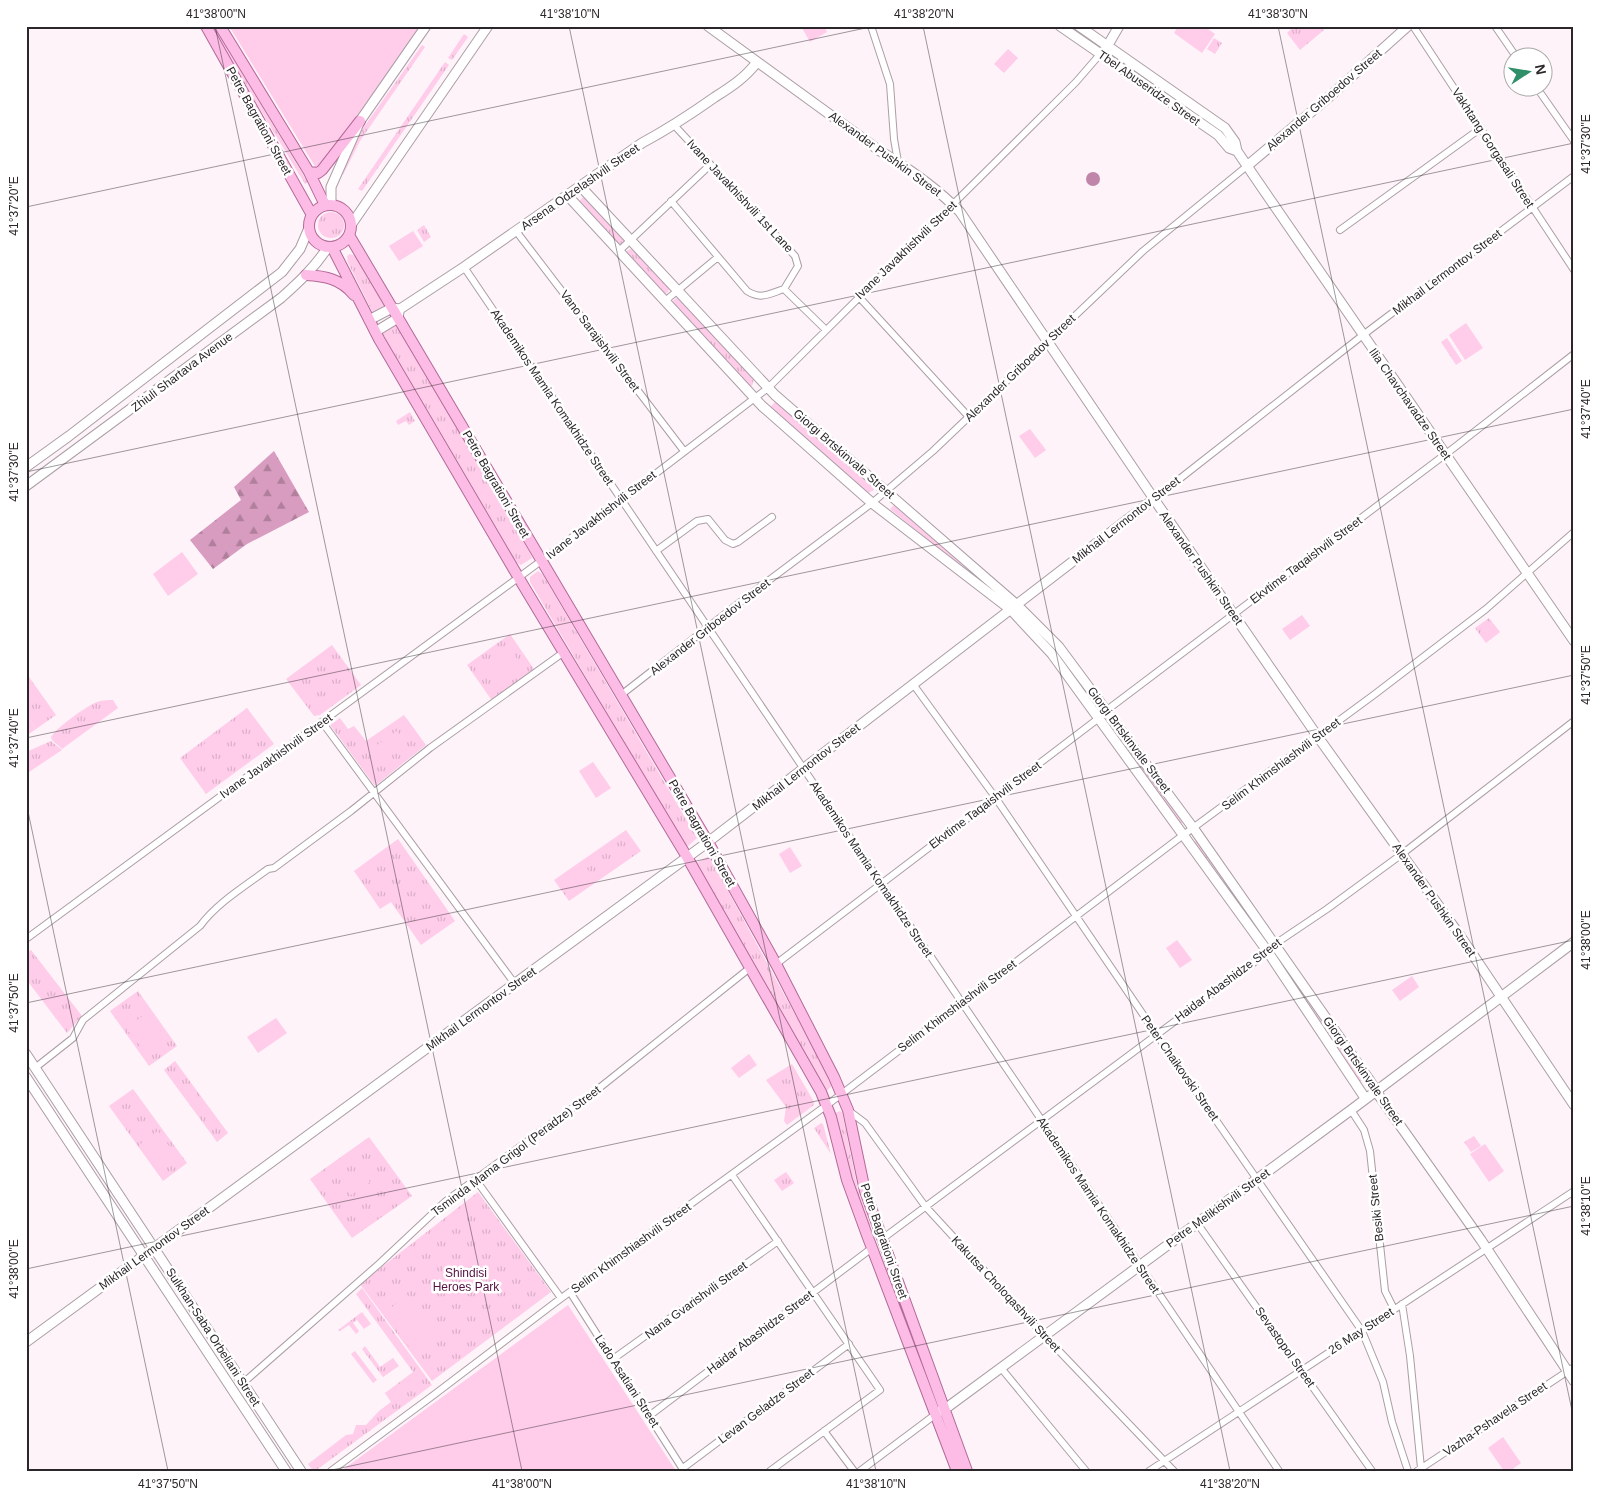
<svg xmlns="http://www.w3.org/2000/svg" width="1600" height="1497" viewBox="0 0 1600 1497" font-family="Arial,sans-serif">
  <style>
    .grass { fill: url(#grass-tufts) }
    .forest { fill: url(#forest-firs) }
    .pitch { fill: #ffccea }
    .water { fill: url(#water-ripples) }
    .lines { fill: none; stroke-linecap: round; stroke-linejoin: round }
    .street-casing { stroke: #ab9ea5; stroke-width: 8 }
    .secondary-casing { stroke: #ab9ea5; stroke-width: 11 }
    .primary-casing { stroke: #b26a98; stroke-width: 12 }
    .street { stroke: #fff; stroke-width: 6 }
    .secondary { stroke: #fff; stroke-width: 9 }
    .primary { stroke: #fdbce5; stroke-width: 10 }
    .ticks { fill: none; stroke: #2b2629; stroke-width: 1; stroke-opacity: 0.45 }
    .labels { text-anchor: middle; stroke-width: 5; stroke-linejoin: round; paint-order: stroke }
    .street-label { font-size: 12px; fill: #2b2629; stroke: #fff }
    .park-label { font-size: 12px; fill: #571242; stroke: #fff }
    .neatline { fill: none; stroke: #2b2629; stroke-width: 2 }
    .ticks-label { font-size: 12px; text-anchor: middle; fill: #2b2629 }
  </style>
  <defs>
    <pattern id="grass-tufts" width="24" height="20" patternUnits="userSpaceOnUse" patternTransform="scale(1.25)"><rect width="24" height="20" fill="#ffccea"/><path d="M3 7l-1-3M5 7V3M7 7l1-3M15 17l-1-3M17 17v-4M19 17l1-3" fill="none" stroke="#dbafc9"/></pattern>
    <pattern id="forest-firs" width="22" height="20" patternUnits="userSpaceOnUse" patternTransform="scale(1.25)"><rect width="22" height="20" fill="#d89cc0"/><path d="M5 1l3.5 6h-7zM16 11l3.5 6h-7z" fill="#af7f9c"/></pattern>
    <pattern id="water-ripples" width="26" height="14" patternUnits="userSpaceOnUse" patternTransform="scale(1.25)"><rect width="26" height="14" fill="#c086a9"/><path d="M2 4q2-2 4 0t4 0M15 11q2-2 4 0t4 0" fill="none" stroke="#9c6d8a"/></pattern>
  </defs>
  <rect width="100%" height="100%" fill="#fef3f9"/>
  <path class="grass" d="M210 26H214L307 181V182L305 184Z
    M1294 26H1321L1324 30 1300 50 1287 33Z
    M464 34 468 37 452 60 448 58Z
    M1214 38 1222 43 1215 54 1207 49Z
    M422 45 425 47 360 141 343 175 341 174 361 131Z
    M445 62 449 65 362 191 358 189Z
    M583 197 588 199 625 238 622 246H618L579 202Z
    M318 225a13 13 0 1 1 26 0a13 13 0 1 1-26 0Z
    M424 225 431 237 424 242 417 230Z
    M630 249H634L669 287 670 289 666 294H663L626 254 627 251Z
    M350 254 355 256 385 305 373 313 348 263 347 256Z
    M677 297 681 299 754 379 752 386 748 387 674 306 673 301Z
    M394 325 398 327 530 553 532 558 521 565 517 563 383 334Z
    M1447 338 1462 361 1456 365 1441 342Z
    M776 401 874 485V490L868 493 815 448 769 408Z
    M410 412 415 421 409 425 406 421 398 425 396 421Z
    M894 505 1002 597 1000 598 890 509Z
    M538 571 543 575 697 838 688 846 685 845 530 582V577Z
    M1489 618 1500 632 1486 643 1475 628Z
    M1025 619 1057 650 1098 703 1093 705Z
    M510 634 536 672 493 702 467 665Z
    M332 645 361 685 320 715 314 716 286 679Z
    M29 677 56 715 36 729 26 715V679Z
    M113 700 118 708 62 749 52 740 51 737C56 728 90 703 100 701 104 700 109 700 113 700Z
    M247 708 274 744 206 794 180 758Z
    M404 715 426 745 375 786 330 725 340 718 348 729 354 726 366 741Z
    M1110 721 1185 822 1179 824 1107 723Z
    M51 741 62 750 26 774V752Z
    M626 830 641 851 569 901 554 880Z
    M398 839 455 921 421 945 391 902 380 909 354 871Z
    M1198 840 1266 936 1263 938 1195 845 1194 842Z
    M709 856 831 1081V1087L826 1091 822 1087 694 864Z
    M31 950 82 1016 67 1033 26 979V953Z
    M1277 955 1364 1078V1080L1358 1082 1352 1073V1069L1282 963 1278 962 1275 957Z
    M138 991 177 1046 149 1066 110 1011Z
    M175 1061 228 1133 217 1142 164 1070Z
    M792 1064 814 1102V1105L787 1125 784 1121 786 1107 766 1080Z
    M133 1089 187 1163 163 1181 109 1106Z
    M840 1111 842 1112 858 1190 871 1226H869L856 1191 835 1113Z
    M821 1123 823 1124 831 1154 814 1128Z
    M1474 1136 1481 1146 1471 1152 1464 1142Z
    M369 1137 412 1196 352 1238 310 1179Z
    M786 1172 794 1183 782 1191 774 1180Z
    M478 1192 551 1292 432 1381 360 1284Z
    M362 1288 432 1385 315 1471H313L308 1464 346 1435 353 1434 356 1425H366L379 1411 391 1402 385 1393 413 1372 356 1294Z
    M362 1312 371 1324 364 1329 357 1320 353 1323 359 1331 356 1334 349 1325 340 1331 338 1330Z
    M365 1346 380 1367 393 1358 399 1366 383 1377 362 1349Z
    M355 1351 377 1380 373 1383 351 1354Z"/>
  <path class="forest" d="M274 451 309 512 247 544 213 569 190 540 241 500 234 487Z"/>
  <path class="pitch" d="M229 26H421L324 165 320 168H316Z
    M801 26H824L827 32 810 42Z
    M1178 26H1204L1215 34 1202 53 1174 33Z
    M1008 49 1018 58 1004 73 994 64Z
    M413 231 423 246 399 261 389 246Z
    M1466 323 1483 348 1465 360 1449 335Z
    M1030 429 1046 450 1035 458 1019 436Z
    M182 552 198 574 168 596 153 574Z
    M1302 615 1310 626 1290 640 1282 629Z
    M511 650 519 662 499 676 491 664Z
    M26 715 36 729 26 736Z
    M397 731 405 743 385 757 377 745Z
    M207 742 215 753 195 768 187 757Z
    M593 762 611 788 596 798 579 771Z
    M790 847 802 866 790 873 779 854Z
    M585 866 592 875 573 889 567 880Z
    M1177 940 1192 960 1180 968 1166 948Z
    M1412 976 1419 987 1400 1001 1392 990Z
    M147 1013 167 1040 147 1055 126 1028Z
    M276 1018 287 1033 258 1053 247 1037Z
    M749 1054 757 1065 739 1078 731 1068Z
    M158 1131 177 1157 159 1171 139 1145Z
    M1485 1144 1504 1171 1489 1182 1470 1154Z
    M364 1173 370 1182 351 1195 345 1186Z
    M408 1295 437 1334 413 1352 384 1313Z
    M568 1305 676 1471H341Z
    M1503 1437 1521 1463 1510 1471H1504L1488 1448Z"/>
  <path class="water" d="M1086 179a7 7 0 1 1 14 0a7 7 0 1 1-14 0Z"/>
  <g class="lines">
    <g class="street-casing">
      <path id="street" d="M871 26 890 84 894 139 898 162
        M1413 26 1574 270
        M1495 26 1517 58
        M1537 88 1574 141
        M671 201 747 291C761 300 769 294 784 289L798 266 795 256 674 125
        M1340 230 1481 128
        M516 231 684 451
        M619 251 710 165
        M464 267 1279 1471
        M784 289 826 330
        M859 297 969 417
        M665 301 718 257
        M1154 499 1363 335 1574 176
        M656 551 697 521 708 519 725 540 733 544 738 542 772 517
        M913 684 995 797 1157 1035 1362 1331 1383 1382 1392 1422 1408 1471
        M621 695 752 593 872 503 933 451 1143 251 1247 166
        M322 722 515 984
        M26 939 541 561 768 388 1076 82 1108 45
        M776 964 1099 718 1107 710 1455 447 1574 354
        M35 1068 73 1038 83 1020 200 926C217 903 245 886 268 869L274 868 351 811 430 748 564 652
        M1351 1110 1364 1130 1370 1151 1385 1291 1394 1309
        M849 1111 865 1123 925 1206 1038 1329 1174 1471
        M732 1175 880 1390 770 1471
        M476 1180 561 1298
        M1197 1223 1372 1471
        M882 1239 1268 952 1275 944 1327 909 1402 854 1574 721
        M570 1292 684 1471
        M1402 1304 1410 1356 1421 1468
        M613 1359 778 1241
        M1001 1368 1086 1471
        M243 1383 380 1263 446 1201 593 1093 751 967
        M649 1416 872 1248
        M824 1431 854 1471
        M683 1468 849 1344
        M331 1471 435 1394 556 1302 827 1105 1178 839 1375 694 1486 609 1574 532
        M860 1471 936 1414
        M1149 1471 1574 1191
        M1417 1471 1574 1367"/>
    </g>
    <g class="secondary-casing">
      <path id="secondary" d="M708 26 880 151C908 168 937 188 960 212L1154 499 1318 737 1461 937 1574 1105
        M1060 26 1218 135 1229 148 1237 151
        M1079 26 1225 128 1235 142 1237 151 1256 179 1574 641
        M1108 45 1119 26
        M1247 166 1329 97 1408 26
        M581 187 775 395 1017 605 1059 647 1194 829 1370 1081 1380 1097 1481 1240 1574 1381
        M568 196 762 406 872 503 1011 610 1052 654 1268 952 1365 1098
        M331 204V187L360 121 426 26
        M351 225 488 26
        M369 320 392 308 400 309 464 267 642 143C668 129 691 114 715 97 731 87 746 77 757 62
        M375 332 398 318 399 312
        M26 467 69 436 282 272 300 249 309 228
        M26 486 281 298C299 282 315 267 328 247
        M26 1054 301 1471
        M26 1077 286 1471
        M26 1342 708 842 1154 499
        M938 1412 945 1409 1351 1110 1574 942"/>
    </g>
    <g class="primary-casing">
      <path id="primary" d="M206 26 312 215
        M220 26 309 172 325 205
        M309 172 318 173 322 170 360 121
        M309 226a21 21 0 1 1 42 0a21 21 0 1 1-42 0Z
        M349 235 708 842 776 964 834 1077 848 1110 865 1191 967 1471
        M332 247 379 339 523 585 687 857 821 1092 831 1117 847 1180 867 1235 957 1471
        M306 275C325 276 341 279 354 295"/>
    </g>
    <use href="#street" class="street"/>
    <use href="#secondary" class="secondary"/>
    <use href="#primary" class="primary"/>
  </g>
  <path class="ticks" d="M215 26 522 1471M569 26 876 1471M923 26 1230 1471M1278 26 1574 1420M26 207 875 26M26 472 1574 143M26 738 1574 409M26 802 168 1471M26 1003 1574 675M26 1269 1574 940M327 1471 1574 1206"/>
  <g class="labels">
    <g class="street-label">
      <text transform="translate(1149 88) rotate(35)" y="4">Tbel Abuseridze Street</text>
      <text transform="translate(1324 100) rotate(-41)" y="4">Alexander Griboedov Street</text>
      <text transform="translate(259 121) rotate(61)" y="4">Petre Bagrationi Street</text>
      <text transform="translate(1493 148) rotate(57)" y="4">Vakhtang Gorgasali Street</text>
      <text transform="translate(885 154) rotate(36)" y="4">Alexander Pushkin Street</text>
      <text transform="translate(580 187) rotate(-35)" y="4">Arsena Odzelashvili Street</text>
      <text transform="translate(740 196) rotate(47)" y="4">Ivane Javakhishvili 1st Lane</text>
      <text transform="translate(906 250) rotate(-44)" y="4">Ivane Javakhishvili Street</text>
      <text transform="translate(1447 272) rotate(-37)" y="4">Mikhail Lermontov Street</text>
      <text transform="translate(600 341) rotate(53)" y="4">Vano Sarajishvili Street</text>
      <text transform="translate(1020 368) rotate(-44)" y="4">Alexander Griboedov Street</text>
      <text transform="translate(182 372) rotate(-37)" y="4">Zhiuli Shartava Avenue</text>
      <text transform="translate(552 397) rotate(56)" y="4">Akademikos Mamia Komakhidze Street</text>
      <text transform="translate(1410 404) rotate(55)" y="4">Ilia Chavchavadze Street</text>
      <text transform="translate(844 454) rotate(41)" y="4">Giorgi Brtskinvale Street</text>
      <text transform="translate(496 484) rotate(60)" y="4">Petre Bagrationi Street</text>
      <text transform="translate(601 515) rotate(-38)" y="4">Ivane Javakhishvili Street</text>
      <text transform="translate(1126 520) rotate(-38)" y="4">Mikhail Lermontov Street</text>
      <text transform="translate(1306 560) rotate(-37)" y="4">Ekvtime Taqaishvili Street</text>
      <text transform="translate(1201 568) rotate(55)" y="4">Alexander Pushkin Street</text>
      <text transform="translate(710 627) rotate(-38)" y="4">Alexander Griboedov Street</text>
      <text transform="translate(1129 740) rotate(53)" y="4">Giorgi Brtskinvale Street</text>
      <text transform="translate(276 756) rotate(-36)" y="4">Ivane Javakhishvili Street</text>
      <text transform="translate(1281 764) rotate(-37)" y="4">Selim Khimshiashvili Street</text>
      <text transform="translate(806 767) rotate(-38)" y="4">Mikhail Lermontov Street</text>
      <text transform="translate(985 805) rotate(-37)" y="4">Ekvtime Taqaishvili Street</text>
      <text transform="translate(702 833) rotate(60)" y="4">Petre Bagrationi Street</text>
      <text transform="translate(871 869) rotate(56)" y="4">Akademikos Mamia Komakhidze Street</text>
      <text transform="translate(1434 900) rotate(55)" y="4">Alexander Pushkin Street</text>
      <text transform="translate(1228 980) rotate(-37)" y="4">Haidar Abashidze Street</text>
      <text transform="translate(957 1006) rotate(-37)" y="4">Selim Khimshiashvili Street</text>
      <text transform="translate(481 1009) rotate(-36)" y="4">Mikhail Lermontov Street</text>
      <text transform="translate(1180 1068) rotate(55)" y="4">Peter Chaikovski Street</text>
      <text transform="translate(1363 1071) rotate(55)" y="4">Giorgi Brtskinvale Street</text>
      <text transform="translate(516 1151) rotate(-37)" y="4">Tsminda Mama Grigol (Peradze) Street</text>
      <text transform="translate(1098 1205) rotate(56)" y="4">Akademikos Mamia Komakhidze Street</text>
      <text transform="translate(1218 1208) rotate(-36)" y="4">Petre Melikishvili Street</text>
      <text transform="translate(1376 1208) rotate(-96)" y="4">Besiki Street</text>
      <text transform="translate(884 1241) rotate(71)" y="4">Petre Bagrationi Street</text>
      <text transform="translate(154 1248) rotate(-36)" y="4">Mikhail Lermontov Street</text>
      <text transform="translate(631 1248) rotate(-36)" y="4">Selim Khimshiashvili Street</text>
      <text transform="translate(1006 1294) rotate(47)" y="4">Kakutsa Choloqashvili Street</text>
      <text transform="translate(696 1300) rotate(-36)" y="4">Nana Gvarishvili Street</text>
      <text transform="translate(1361 1331) rotate(-33)" y="4">26 May Street</text>
      <text transform="translate(760 1332) rotate(-37)" y="4">Haidar Abashidze Street</text>
      <text transform="translate(213 1337) rotate(57)" y="4">Sulkhan-Saba Orbeliani Street</text>
      <text transform="translate(1285 1347) rotate(55)" y="4">Sevastopol Street</text>
      <text transform="translate(627 1381) rotate(57)" y="4">Lado Asatiani Street</text>
      <text transform="translate(766 1406) rotate(-37)" y="4">Levan Geladze Street</text>
      <text transform="translate(1495 1419) rotate(-34)" y="4">Vazha-Pshavela Street</text>
    </g>
    <g class="park-label">
      <text x="466" y="1277">Shindisi<tspan x="466" dy="14">Heroes Park</tspan></text>
    </g>
  </g>
  <rect width="1600" height="1497" fill="none" stroke="#ffffff" stroke-width="55"/>
  <g transform="translate(1528 72) rotate(78)"><circle r="24" fill="#ffffff" stroke="#aaa8a9"/>
  <path d="M0-4L9 19L0 12L-9 19Z" fill="#2f8f68"/>
  <text y="-8" font-size="14" font-weight="bold" text-anchor="middle" fill="#2b2629">N</text>
  </g>
  <rect x="28" y="28" width="1544" height="1442" class="neatline"/>
  <g class="ticks-label">
    <text x="216" y="18">41°38'00"N</text>
    <text x="570" y="18">41°38'10"N</text>
    <text x="924" y="18">41°38'20"N</text>
    <text x="1278" y="18">41°38'30"N</text>
    <text transform="translate(1586 144) rotate(-90)" y="4">41°37'30"E</text>
    <text transform="translate(14 206) rotate(-90)" y="4">41°37'20"E</text>
    <text transform="translate(1586 409) rotate(-90)" y="4">41°37'40"E</text>
    <text transform="translate(14 472) rotate(-90)" y="4">41°37'30"E</text>
    <text transform="translate(1586 675) rotate(-90)" y="4">41°37'50"E</text>
    <text transform="translate(14 738) rotate(-90)" y="4">41°37'40"E</text>
    <text transform="translate(1586 940) rotate(-90)" y="4">41°38'00"E</text>
    <text transform="translate(14 1003) rotate(-90)" y="4">41°37'50"E</text>
    <text transform="translate(1586 1206) rotate(-90)" y="4">41°38'10"E</text>
    <text transform="translate(14 1269) rotate(-90)" y="4">41°38'00"E</text>
    <text x="168" y="1488">41°37'50"N</text>
    <text x="522" y="1488">41°38'00"N</text>
    <text x="876" y="1488">41°38'10"N</text>
    <text x="1230" y="1488">41°38'20"N</text>
  </g>
</svg>
